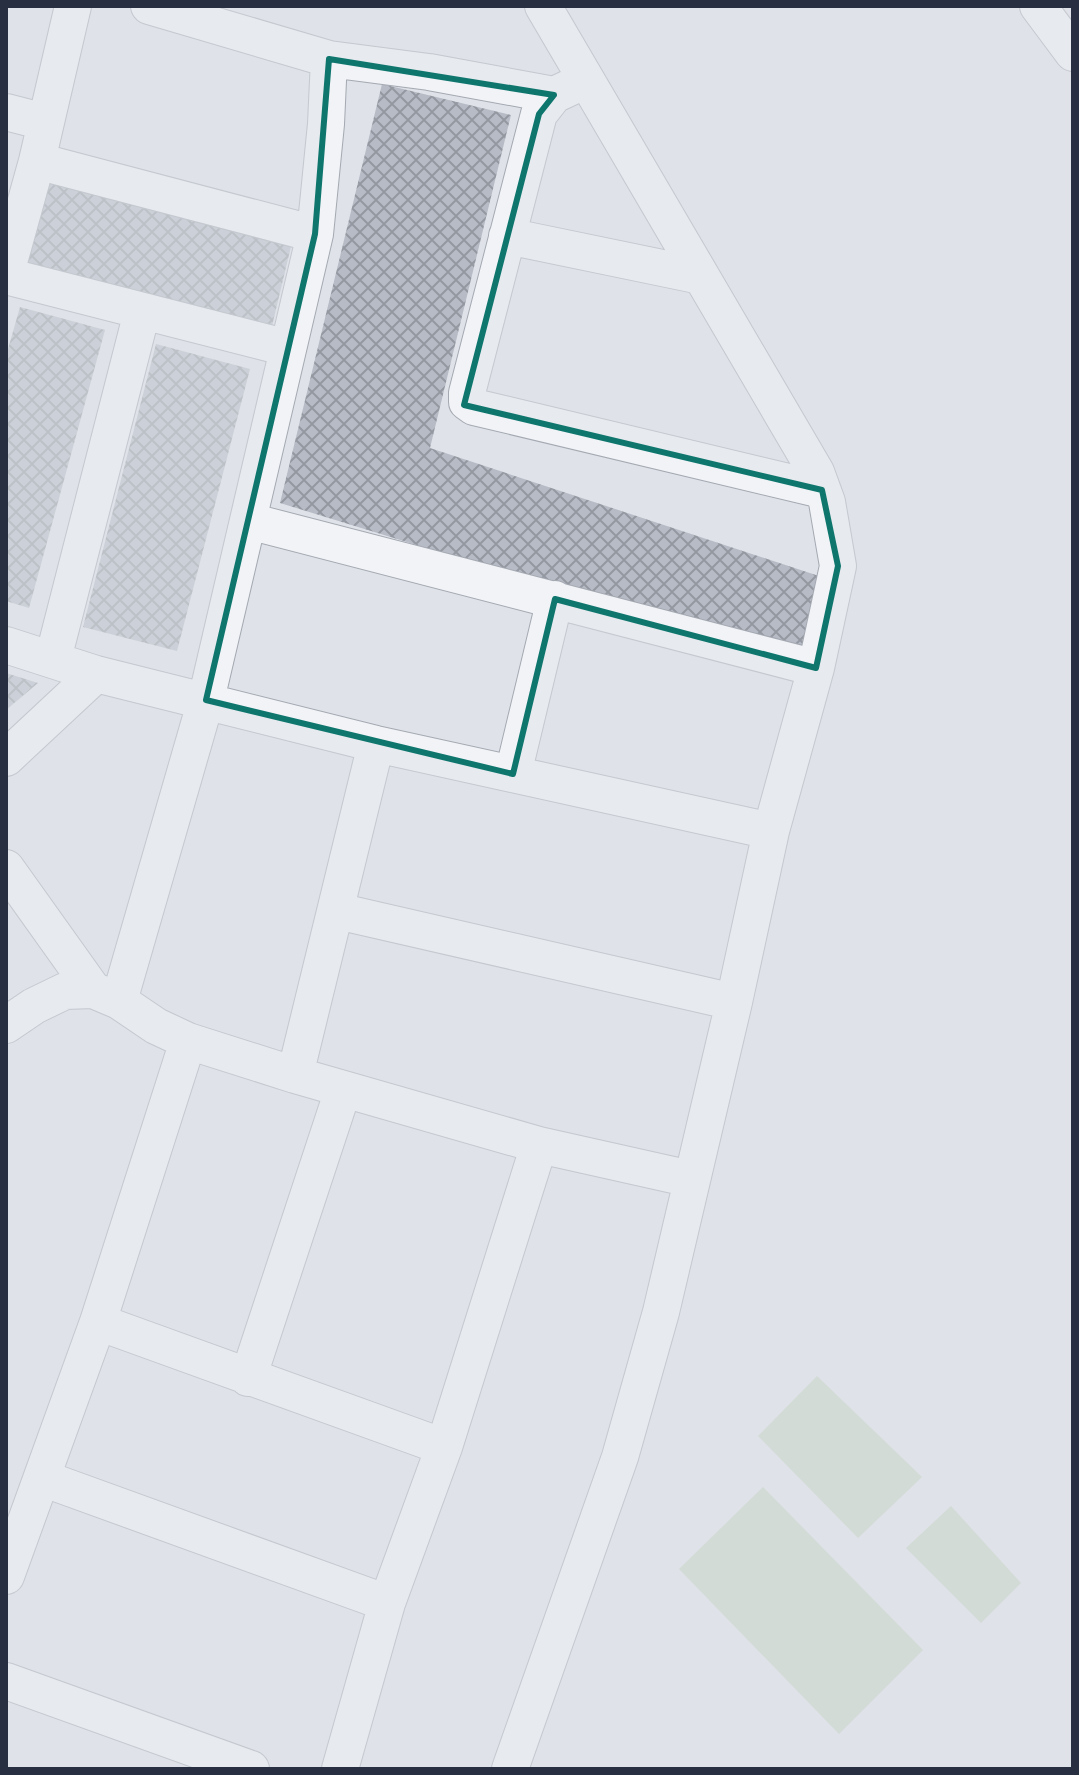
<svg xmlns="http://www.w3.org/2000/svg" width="1079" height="1775" viewBox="0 0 1079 1775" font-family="Montserrat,sans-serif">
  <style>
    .green { fill: #c4d2c0 }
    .building { fill: url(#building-cross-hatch) }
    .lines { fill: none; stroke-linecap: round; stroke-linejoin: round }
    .minor-casing { stroke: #a4a9b2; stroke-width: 38 }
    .minor { stroke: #f2f3f7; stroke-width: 36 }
    .marked { fill: none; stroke: #0f766e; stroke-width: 6; stroke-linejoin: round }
  </style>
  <defs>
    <pattern id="building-cross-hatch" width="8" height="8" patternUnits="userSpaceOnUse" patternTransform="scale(2)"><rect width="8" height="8" fill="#b6bbc5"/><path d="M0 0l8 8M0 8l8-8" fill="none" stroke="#9498a1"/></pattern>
  </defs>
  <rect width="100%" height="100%" fill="#dfe2e8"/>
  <path class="green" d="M817 1376 922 1477 858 1538 758 1436Z
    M763 1487 923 1650 839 1734 679 1569Z
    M951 1506 1021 1583 981 1623 906 1548Z"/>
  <path class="building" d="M382 84 511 115 430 448 831 580 809 666 280 503Z
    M46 180 293 238 272 326 25 268Z
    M20 307 105 330 29 608 6 601V356Z
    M156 344 250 369 177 651 83 627Z
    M6 673 38 683 6 710Z"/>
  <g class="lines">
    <g class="minor-casing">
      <path id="minor" d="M1038 6 1073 53
        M329 59 429 72 554 95
        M586 80 554 95 539 114 467 393V402L474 407 822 490
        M6 112 45 122
        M37 161 315 234
        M507 236 701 276
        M6 273 37 161 73 6
        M6 276 288 348
        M249 521 816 668
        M6 645 96 674 376 744 771 831
        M53 659 142 312
        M6 758 96 674
        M513 774 555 599
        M6 868 93 990
        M337 911 734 1002
        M119 1001 206 700 315 234 326 124 329 59 149 6
        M6 1025 34 1006 65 991 93 990 119 1001 156 1026 188 1041 295 1075 539 1145 691 1179
        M295 1075 376 744
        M98 1322 444 1447
        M248 1378 343 1090
        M42 1478 387 1603
        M6 1576 98 1322 188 1041
        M6 1681 251 1769
        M340 1769 387 1603 444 1447 539 1145
        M510 1769 620 1457 661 1312 734 1002 771 831 816 668 838 566 827 502 816 472 543 6"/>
    </g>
    <use href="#minor" class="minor"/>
  </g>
  <path d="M0 0H1079V1775H0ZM329 59 554 95 539 114 464 405 822 490 838 566 816 668 555 599 513 774 206 700 315 234Z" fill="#dfe2e8" fill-opacity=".55" fill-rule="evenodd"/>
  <path class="marked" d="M329 59 554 95 539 114 464 405 822 490 838 566 816 668 555 599 513 774 206 700 315 234Z"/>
  <rect width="1079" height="1775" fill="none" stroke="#282f40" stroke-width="16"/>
</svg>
